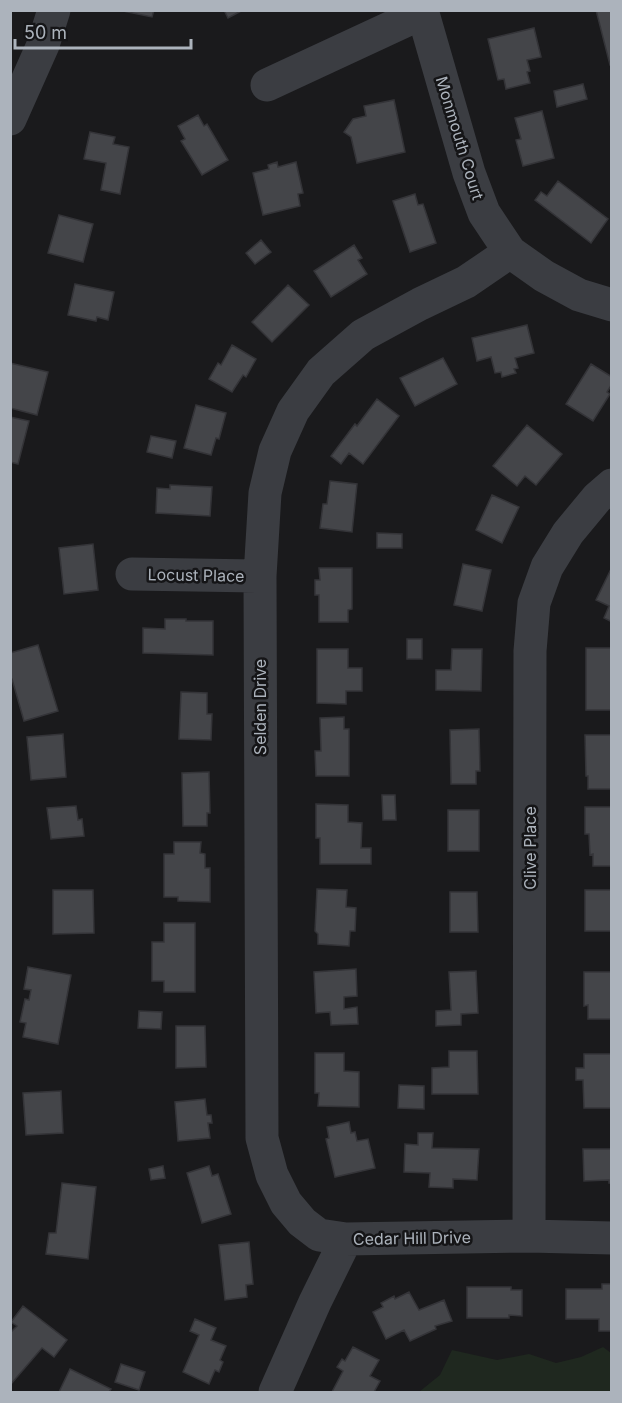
<svg xmlns="http://www.w3.org/2000/svg" width="622" height="1403" viewBox="0 0 622 1403" font-family="Inter,sans-serif">
  <style>
    .green { fill: #1f281f }
    .building { fill: #444549; stroke: #343438; stroke-width: 1.5 }
    .lines { fill: none; stroke-linecap: round; stroke-linejoin: round }
    .minor { stroke: #3b3d42; stroke-width: 33 }
    .labels { text-anchor: middle; stroke-width: 5; stroke-linejoin: round; paint-order: stroke }
    .street-label { font-size: 16px; fill: #acb3bc; stroke: #151517 }
  </style>
  <rect width="100%" height="100%" fill="#1a1a1c"/>
  <path class="green" d="M603 1347 611 1353V1392H419L440 1375 452 1350 497 1360 529 1354 556 1363 581 1357Z"/>
  <path class="building" d="M118 10H154L152 17Z
    M224 10H243L228 18Z
    M596 10H612V64L610 65Z
    M534 28 541 57 527 60 530 71 527 72 530 83 506 89 504 79 498 80 488 39Z
    M583 84 587 99 557 107 554 91Z
    M394 100 405 152 357 163 351 137 344 132 353 119 366 116 364 106Z
    M542 111 554 158 523 166 516 140 521 139 515 118Z
    M198 115 204 126 207 124 228 160 202 175 181 141 185 139 178 126Z
    M90 132 115 137 113 144 129 147 120 194 101 190 106 163 84 159Z
    M277 162 278 167 296 162 303 193 298 194 300 206 263 215 253 173 269 169 268 165Z
    M558 181 608 219 591 243 535 200 541 192 547 196Z
    M415 194 418 205 423 204 436 243 410 252 393 201Z
    M59 215 93 224 83 262 48 253Z
    M261 240 271 252 255 264 246 253Z
    M354 245 362 258 358 260 367 274 331 297 314 271Z
    M75 284 114 292 108 320 97 317 96 321 68 315Z
    M288 285 309 305 272 342 252 322Z
    M527 325 534 353 515 358 518 368 514 369 516 373 502 377 501 372 495 373 491 357 477 361 472 338Z
    M232 345 256 359 246 377 243 375 232 392 209 379 218 363 221 365Z
    M443 358 457 384 415 406 400 378Z
    M10 363 48 372 37 415 10 408Z
    M591 364 612 377V384L607 392 610 394 593 421 566 404Z
    M377 399 399 416 363 464 349 453 341 464 331 456 355 424 357 426Z
    M196 405 226 413 219 439 216 438 211 455 184 448Z
    M10 417 29 421 18 464 10 462Z
    M527 425 562 454 536 485 525 476 517 486 493 466Z
    M151 436 176 441 172 458 147 452Z
    M330 481 357 484 352 532 320 528 323 504H327Z
    M170 485 212 487 210 516 156 513 157 488 170 489Z
    M492 495 519 507 502 543 476 530Z
    M377 533 402 534V548H377Z
    M93 544 98 590 64 594 59 548Z
    M463 564 491 570 482 611 454 605Z
    M612 567V622L604 618 609 606 596 600Z
    M319 568H352V609L348 610V622H319V595H315V580H320Z
    M165 619H186V621H213V655L143 653V628L165 629Z
    M407 639H422V659H407Z
    M38 645 58 711 24 721 12 679H10V653Z
    M586 648H612V710H586Z
    M317 649H348V668H362V691H346V704L317 703Z
    M452 649H482L481 691 436 690V670H451Z
    M181 692 207 693V714H212L211 740 179 739Z
    M344 717V729H349V776H316L315 751H321L320 718Z
    M479 729 480 771H476V784H451L450 730Z
    M63 734 66 777 31 780 27 737Z
    M585 735H612V789H588V776H586Z
    M209 772 210 813H207V826H183L182 773Z
    M382 795H395L396 820H383Z
    M316 804 348 805V822L362 823 361 848H371V864H320V838H316Z
    M76 806 78 820 82 819 84 836 51 839 47 808Z
    M585 807H612V866H593V854L590 855 589 834H585Z
    M448 810H479V851H448Z
    M174 842H201L200 853 205 854V868H210V902L178 901V897H164V854H174Z
    M317 889 347 890 346 907 356 908 355 931H350L349 946 318 944V934L315 931Z
    M53 890H93L94 933 53 934Z
    M585 890H612V931H585Z
    M450 892H477L478 932H450Z
    M164 923H195V992H164V981H152V942H164Z
    M28 967 71 975 58 1044 23 1037 26 1023 20 1022 25 999 29 1000 31 990 24 989Z
    M356 969 357 996 344 997V1009L357 1007 358 1024 331 1025 330 1012 316 1013 314 972Z
    M476 971 478 1013 461 1014V1025L436 1026V1011L451 1010 449 972Z
    M584 972H612V1019H588V1005L584 1006Z
    M139 1011 162 1012 161 1029 138 1028Z
    M176 1026H205L206 1067 176 1068Z
    M449 1051H477L478 1094H432V1068L449 1067Z
    M315 1053H344V1071L359 1072V1107L318 1106 319 1093H315Z
    M584 1054H612V1108H584L583 1080H576V1068H584Z
    M399 1085 424 1086V1109L398 1108Z
    M61 1091 63 1133 26 1135 23 1093Z
    M205 1099 207 1115H211L212 1123H208L210 1138 178 1141 175 1102Z
    M349 1122 351 1133 355 1132 357 1141 368 1139 375 1168 335 1177 326 1139 329 1138 327 1127Z
    M418 1133H433L432 1148 479 1149 477 1180 453 1179V1188L429 1187 430 1173 404 1172 405 1144 418 1145Z
    M583 1149H612V1183H609V1180L584 1181Z
    M163 1166 165 1178 151 1180 149 1169Z
    M209 1166 212 1176 218 1174 231 1214 202 1223 187 1173Z
    M62 1183 96 1187 88 1259 46 1254 49 1233H56Z
    M249 1242 253 1284 246 1285 247 1297 225 1300 219 1245Z
    M602 1284H612V1331H599V1319H566V1289H602Z
    M467 1287H511V1290H522V1316L509 1315V1318H467Z
    M409 1292 419 1310 444 1300 452 1321 435 1326 436 1329 410 1341 404 1330 386 1339 373 1312 383 1307 381 1303 394 1296 395 1299Z
    M23 1306 67 1340 54 1357 42 1348 11 1384 10 1333 17 1326 11 1322Z
    M195 1319 216 1328 211 1340 226 1346 220 1360 223 1362 219 1372 215 1370 209 1384 183 1372 199 1335 190 1331Z
    M353 1347 379 1360 370 1376 380 1381 374 1392H332L343 1371 337 1367 342 1359 345 1361Z
    M121 1364 145 1372 139 1390 115 1382Z
    M70 1369 111 1389 109 1392H59Z"/>
  <g class="lines">
    <path class="minor" d="M422 10 469 173 484 213 510 252 544 276 579 295 612 305
      M267 85 422 13
      M10 119 43 45 54 10
      M132 574 260 576
      M529 1236 530 651 534 603 547 567 568 533 597 498 612 485
      M346 1239 319 1235 302 1222 286 1203 272 1175 262 1138 260 576 265 493 275 451 293 411 321 372 363 335 420 304 466 282 510 252
      M275 1392 315 1302 346 1239 529 1236 612 1238"/>
  </g>
  <g class="labels">
    <g class="street-label">
      <text transform="translate(460 138) rotate(73)" y="6">Monmouth Court</text>
      <text transform="translate(196 575) rotate(1)" y="6">Locust Place</text>
      <text transform="translate(260 707) rotate(-90)" y="6">Selden Drive</text>
      <text transform="translate(530 848) rotate(-90)" y="6">Clive Place</text>
      <text transform="translate(412 1238) rotate(-1)" y="6">Cedar Hill Drive</text>
    </g>
  </g>
  <rect width="622" height="1403" fill="none" stroke="#acb3bc" stroke-width="24"/>
  <path d="M15 39v9h176v-9" fill="none" stroke="#acb3bc" stroke-width="3"/>
  <text x="24" y="39" font-size="18" fill="#acb3bc" stroke="#151517" stroke-width="4.5" paint-order="stroke">50 m</text>
</svg>
